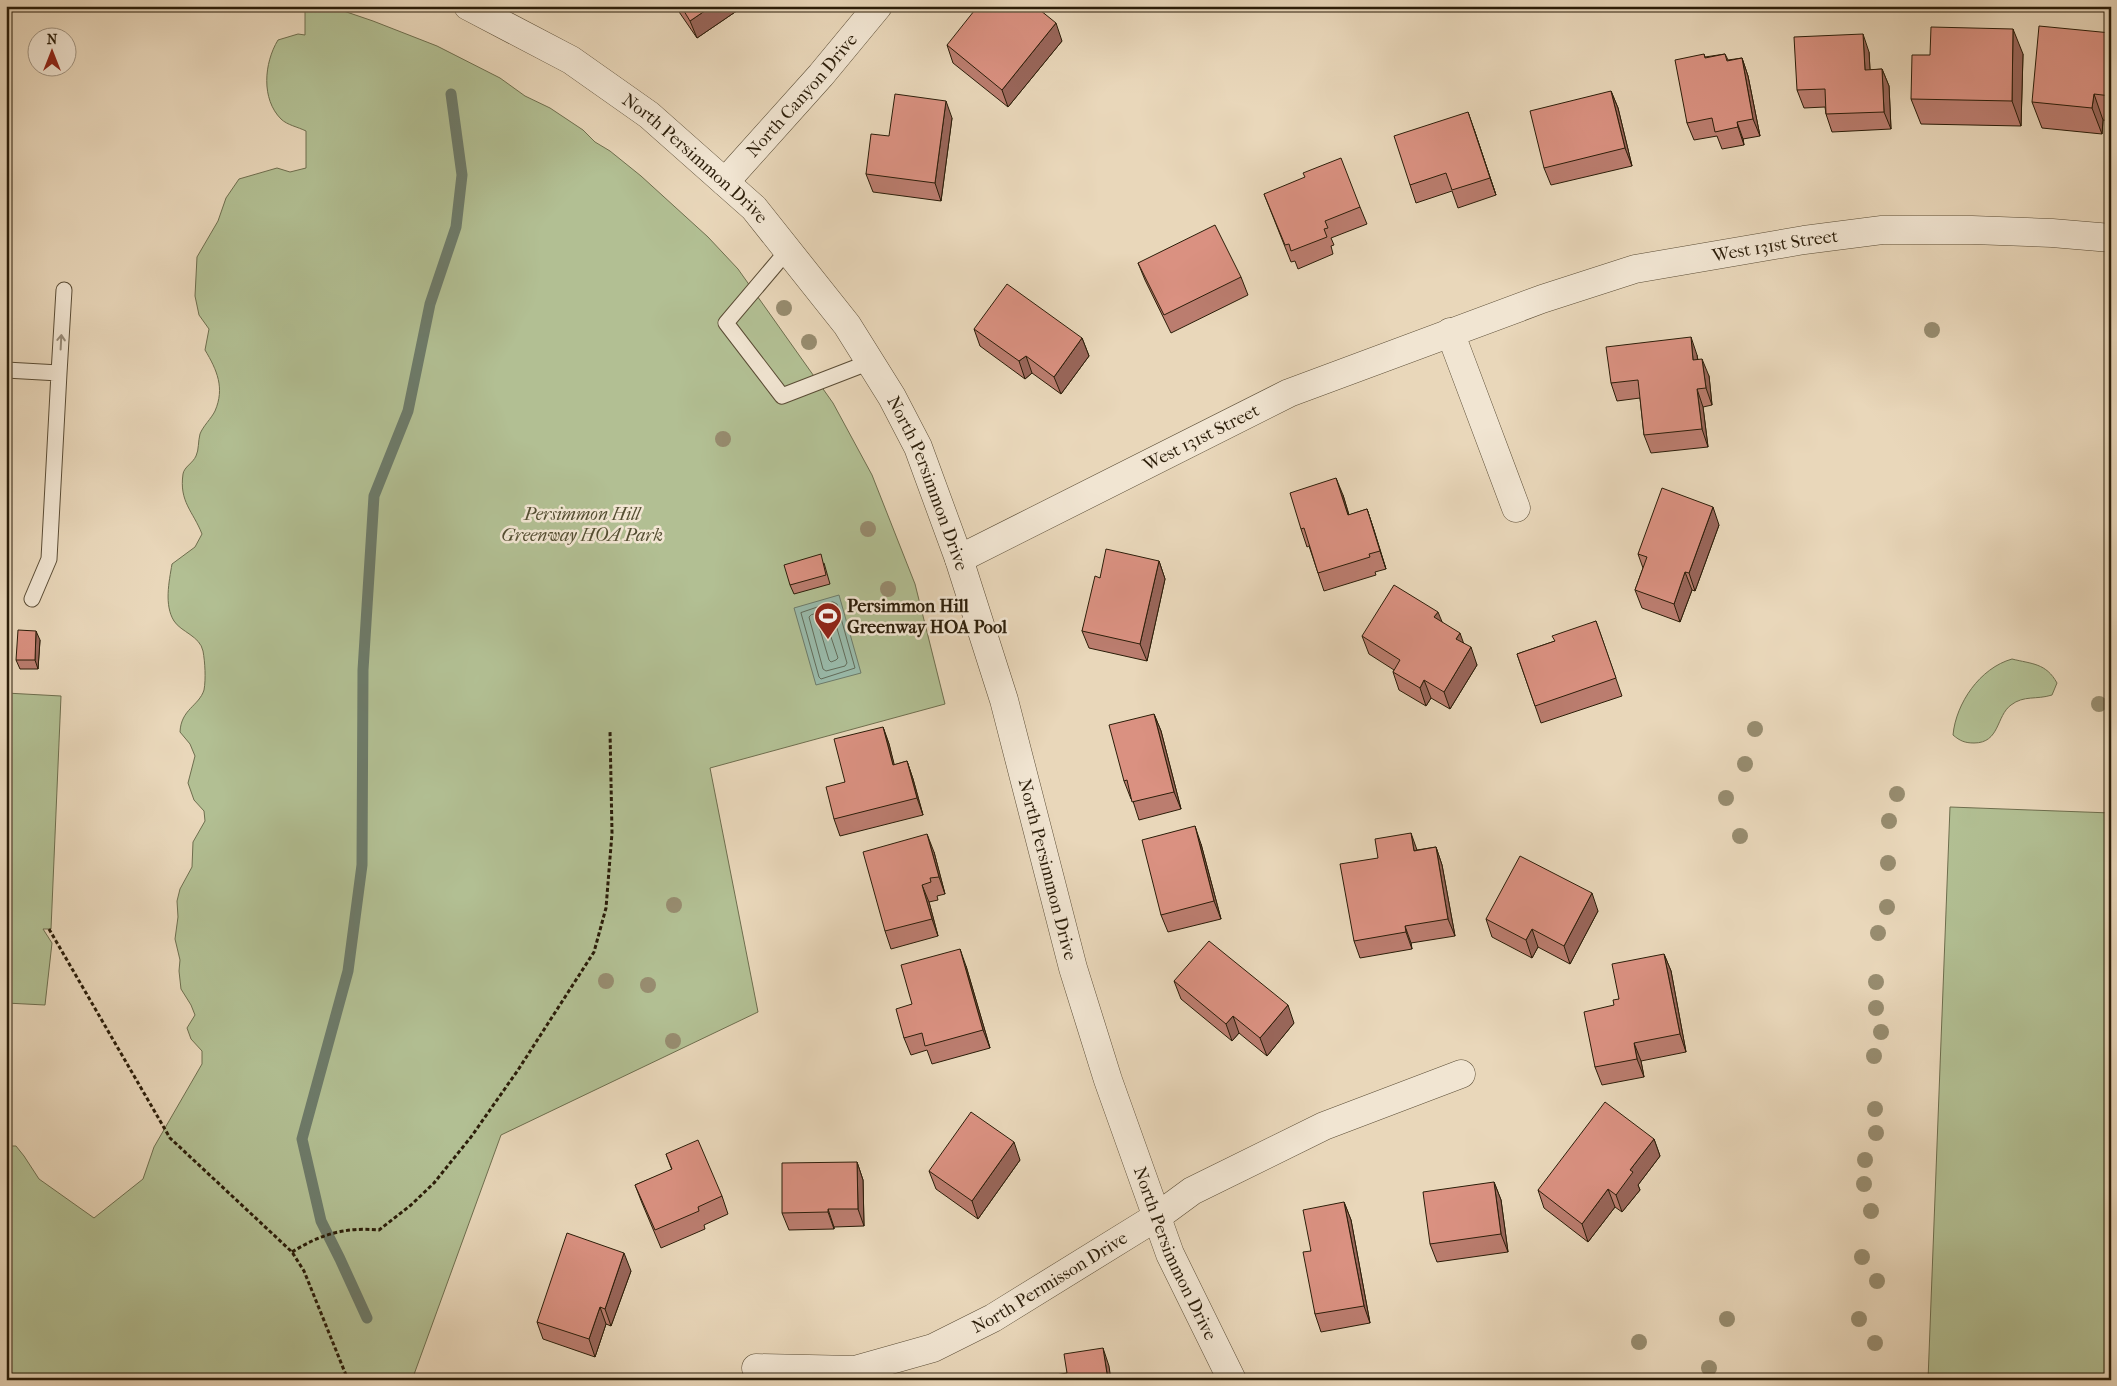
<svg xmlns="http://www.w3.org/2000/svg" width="2117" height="1386" viewBox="0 0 2117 1386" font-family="'IM FELL French Canon',serif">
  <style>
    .green { fill: #b2bf93; stroke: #6e6e4e }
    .water { fill: #99baaa; stroke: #6d7b6a }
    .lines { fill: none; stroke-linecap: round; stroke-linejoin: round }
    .shore { stroke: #626c5a; stroke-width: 1 }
    .stream { stroke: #6d7b6a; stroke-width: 11 }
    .service-casing { stroke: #5a4c35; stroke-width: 17 }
    .minor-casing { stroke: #5a4c35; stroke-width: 29 }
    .path { stroke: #2b1d09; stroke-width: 3; stroke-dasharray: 4 2.5; stroke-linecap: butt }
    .service { stroke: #f1e5d2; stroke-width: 15 }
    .minor { stroke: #f1e5d2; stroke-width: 28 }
    .tree { fill: #978c6f }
    .wall { fill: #bb7d6f; stroke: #2b1d09 }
    .shaded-wall { fill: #99665a; stroke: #2b1d09 }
    .building { fill: #da9181; stroke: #2b1d09 }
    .oneway { stroke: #988b78 }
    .labels { text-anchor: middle; stroke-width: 5; stroke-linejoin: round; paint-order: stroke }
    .street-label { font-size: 18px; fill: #2b1d09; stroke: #f1e5d2 }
    .park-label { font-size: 18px; font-style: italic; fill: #544e32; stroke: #f1e5d2 }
    .poi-label { font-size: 18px; font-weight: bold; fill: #2b1d09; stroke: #f1e5d2; text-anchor: start }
  </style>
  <rect width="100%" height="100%" fill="#e9d7ba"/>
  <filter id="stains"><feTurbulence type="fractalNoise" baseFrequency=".004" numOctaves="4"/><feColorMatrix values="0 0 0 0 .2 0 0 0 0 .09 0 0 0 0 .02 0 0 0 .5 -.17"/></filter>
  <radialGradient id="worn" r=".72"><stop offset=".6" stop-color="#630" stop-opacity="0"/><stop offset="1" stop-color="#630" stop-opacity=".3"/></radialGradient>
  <path class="green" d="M305 6H329L373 21 437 46 500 78 525 96 550 108 583 130 595 142 610 151 641 176 708 237 738 269 833 403 872 475 915 584 945 704 710 768 758 1012 501 1135 412 1380H6V1146H16L24 1156 39 1179 94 1218 143 1179 154 1147 202 1064V1051L191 1039 187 1028 195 1015 191 1005 181 989 179 971 180 960 175 939 178 917 177 901 180 889 192 867 193 842 205 821 204 811 194 800 188 783 195 756 190 744 180 732C181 709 199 706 204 690 206 679 205 662 203 651 200 636 181 632 174 621 164 605 169 582 172 564L195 547 202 534C193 511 179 502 183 474 184 467 193 463 196 456 199 450 198 441 200 434 203 426 211 419 215 411 225 388 217 370 205 350L209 329 199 315 195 296 197 257 218 221 226 198 239 179 277 168 290 172 306 168V131C298 127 287 125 281 119 261 99 264 63 278 40L298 34 305 35Z
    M2012 659C2032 664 2046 663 2057 683L2052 695C2036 700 2024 695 2011 705 1996 716 2000 743 1974 743 1965 743 1960 741 1953 735 1956 703 1980 668 2012 659Z
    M6 693 61 696 51 929H43L52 943 45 1005 6 1003Z
    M1950 807 2111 813V1380H1928Z"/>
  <path class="water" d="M839 595 861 673 816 685 794 608Z"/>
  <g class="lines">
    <path class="shore" d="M833 602 837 604 855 668 821 679 819 677 801 613Z
      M829 610 832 611 847 663 845 666 826 671 823 669 809 617 811 615Z
      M825 619 838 658 836 660 831 662 829 660 818 623 819 620Z"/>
    <path class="stream" d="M367 1318 340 1259 321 1221 302 1139 348 971 362 865 363 670 374 496 408 411 430 304 456 227 462 175 451 94"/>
    <g class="service-casing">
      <path id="service" d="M787 251 726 323 782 396 870 362
        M6 370 59 373 64 290
        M32 599 49 559 59 373"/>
    </g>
    <g class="minor-casing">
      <g id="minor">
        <path id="s1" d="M468 6 571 60 649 115 754 208 847 325 892 397 918 447 959 559 1004 700 1073 968 1108 1080 1170 1254 1232 1380"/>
        <path id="s2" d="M725 182 821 75 878 6"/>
        <path d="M1450 332 1516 508"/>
        <path id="s3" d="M959 559 1289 393 1542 299 1635 269 1804 240 1882 230H1972L2052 233 2111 238"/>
        <path id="s4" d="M756 1368 855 1370 933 1348 993 1318 1158 1216 1192 1191 1324 1126 1461 1074"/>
      </g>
    </g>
    <path class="path" d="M49 929 170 1138 292 1252 304 1271 348 1380
      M292 1252C321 1234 345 1227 379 1230L411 1205 434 1183 471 1137 518 1070 594 952 606 908 612 833 610 731"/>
    <use href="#service" class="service"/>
    <use href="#minor" class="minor"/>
  </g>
  <g class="tree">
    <circle cx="784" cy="308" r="8"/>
    <circle cx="1932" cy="330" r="8"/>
    <circle cx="809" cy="342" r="8"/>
    <circle cx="723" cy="439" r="8"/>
    <circle cx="868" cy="529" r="8"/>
    <circle cx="888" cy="589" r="8"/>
    <circle cx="2099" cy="704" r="8"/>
    <circle cx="1755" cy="729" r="8"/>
    <circle cx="1745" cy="764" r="8"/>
    <circle cx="1897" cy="794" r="8"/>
    <circle cx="1726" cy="798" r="8"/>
    <circle cx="1889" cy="821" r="8"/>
    <circle cx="1740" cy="836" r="8"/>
    <circle cx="1888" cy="863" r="8"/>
    <circle cx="674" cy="905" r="8"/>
    <circle cx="1887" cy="907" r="8"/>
    <circle cx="1878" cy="933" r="8"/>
    <circle cx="606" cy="981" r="8"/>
    <circle cx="1876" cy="982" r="8"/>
    <circle cx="648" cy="985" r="8"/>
    <circle cx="1876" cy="1008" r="8"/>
    <circle cx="1881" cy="1032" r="8"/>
    <circle cx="673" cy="1041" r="8"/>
    <circle cx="1874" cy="1056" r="8"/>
    <circle cx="1875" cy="1109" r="8"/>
    <circle cx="1876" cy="1133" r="8"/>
    <circle cx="1865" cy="1160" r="8"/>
    <circle cx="1864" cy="1184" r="8"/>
    <circle cx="1871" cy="1211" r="8"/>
    <circle cx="1862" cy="1257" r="8"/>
    <circle cx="1877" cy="1281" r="8"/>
    <circle cx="1727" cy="1319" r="8"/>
    <circle cx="1859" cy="1319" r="8"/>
    <circle cx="1639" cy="1342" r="8"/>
    <circle cx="1875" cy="1343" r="8"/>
    <circle cx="1709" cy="1368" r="8"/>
  </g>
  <path class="wall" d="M675 6H744L697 38Z
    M2111 33V121L2103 120 2102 134 2042 128 2032 102Z
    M1062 41 1008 107 953 63 947 45Z
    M1869 52 1870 70 1882 69 1889 86 1891 129 1832 132 1826 114 1825 107 1804 108 1797 90Z
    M1704 54 1705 57 1725 54 1728 60 1742 58 1748 76 1760 136 1743 139 1744 145 1722 149 1717 136 1694 140 1687 123Z
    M2023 54 2021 126 1921 124 1911 99Z
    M1611 91 1618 108 1632 166 1551 185 1544 168Z
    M952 118 941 201 873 192 866 174 889 136Z
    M1474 129 1496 195 1458 208 1452 191 1416 203 1410 185Z
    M1264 194 1360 207 1367 224 1331 238 1334 245 1331 246 1333 254 1298 269 1295 261 1291 262Z
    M1138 263 1241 277 1248 295 1171 333 1145 280Z
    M974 329 1082 338 1089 356 1061 394 1032 373 1025 379 980 346Z
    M1697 355 1698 360 1709 376 1712 405 1703 407 1708 447 1651 453 1644 435 1640 398 1617 401 1611 383Z
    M1343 495 1349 515 1367 509 1373 527 1386 569 1375 572 1376 575 1324 591 1309 546 1307 547 1301 529Z
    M1719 525 1695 591 1692 590 1680 622 1642 608 1635 590 1643 568 1638 554Z
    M1159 561 1165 579 1147 661 1089 648 1082 631 1100 578Z
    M824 563 830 584 794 594 790 585Z
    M1596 621 1622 696 1541 723 1517 654 1555 641Z
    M1442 622 1464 643 1477 665 1450 709 1431 698 1426 706 1399 690 1393 672 1394 670 1369 654 1362 636Z
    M40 640 38 669H20L16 660Z
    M1154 714 1161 731 1181 809 1139 820 1132 798 1131 799 1124 781Z
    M883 727 889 744 894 765 907 761 913 779 923 815 840 836 834 819 845 782Z
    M1201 844 1221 919 1168 932 1161 915Z
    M1436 847 1442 865 1455 936 1411 943 1412 949 1360 958 1354 941 1417 850Z
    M934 852 945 894 937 896 938 900 929 902 938 936 891 949 885 931Z
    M1598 911 1570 964 1538 947 1532 958 1492 937 1486 919Z
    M1664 954 1671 971 1686 1052 1641 1061 1644 1077 1602 1085 1595 1067 1614 1005 1619 999Z
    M966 966 990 1048 932 1064 927 1050 911 1055 904 1038 912 1004Z
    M1174 981 1294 1023 1267 1056 1239 1033 1232 1041 1181 999Z
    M1654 1139 1660 1156 1638 1185 1640 1190 1622 1212 1615 1207 1588 1242 1544 1208 1538 1190Z
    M666 1154 722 1196 728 1214 704 1225 705 1229 661 1248 642 1203 635 1185 672 1170Z
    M1020 1160 978 1219 936 1189 929 1171Z
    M857 1162 863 1180 864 1226 834 1227V1229L789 1230 782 1213Z
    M1494 1182 1501 1200 1508 1252 1437 1262 1430 1244Z
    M1344 1202 1351 1220 1370 1323 1321 1332 1315 1314 1311 1251Z
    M631 1271 611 1326 606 1324 595 1357 543 1339 537 1322Z"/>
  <path class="shaded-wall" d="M712 6H744L697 38 690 21Z
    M1056 23 1062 41 1008 107 1002 90Z
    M2013 29 2023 54 2021 126 2012 101Z
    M1863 34 1869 52 1871 87 1865 70Z
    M1742 58 1748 76 1760 136 1753 119Z
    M1882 69 1889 86 1891 129 1884 112Z
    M1611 91 1618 108 1632 166 1625 148Z
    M2094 94 2103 120 2102 134 2092 108Z
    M946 101 952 118 941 201 935 183Z
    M1468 112 1474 129 1496 195 1490 178Z
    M1737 122 1743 139 1744 145 1738 127Z
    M1691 337 1697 355 1700 378 1693 360Z
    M1082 338 1089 356 1061 394 1054 377Z
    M1026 356 1032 373 1025 379 1019 361Z
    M1702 359 1709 376 1712 405 1706 388Z
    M1697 389 1703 407 1708 447 1702 429Z
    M1336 478 1343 495 1354 532 1348 515Z
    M1713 507 1719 525 1695 591 1689 573Z
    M1367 509 1373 527 1386 569 1380 551Z
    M1159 561 1165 579 1147 661 1140 644Z
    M1685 572 1692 590 1680 622 1674 604Z
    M1438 612 1445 629 1434 617Z
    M36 631 40 640 38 669 35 660Z
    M1460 633 1466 650 1456 639Z
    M1471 647 1477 665 1450 709 1444 692Z
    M1424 680 1431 698 1426 706 1420 688Z
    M1154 714 1161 731 1181 809 1174 792Z
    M883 727 889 744 899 783 893 765Z
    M907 761 913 779 923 815 917 798Z
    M1195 826 1201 844 1221 919 1214 901Z
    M1411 833 1417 850 1414 851Z
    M927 834 934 852 945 894 939 877Z
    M1436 847 1442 865 1455 936 1448 919Z
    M922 885 929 902 938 936 932 919Z
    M1592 893 1598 911 1570 964 1564 946Z
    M1405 926 1411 943 1412 949 1406 932Z
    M1532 929 1538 947 1532 958 1526 940Z
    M960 949 966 966 990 1048 983 1030Z
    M1664 954 1671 971 1686 1052 1680 1034Z
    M1288 1005 1294 1023 1267 1056 1260 1038Z
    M1233 1016 1239 1033 1232 1041 1226 1024Z
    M1634 1043 1641 1061 1644 1077 1637 1059Z
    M1654 1139 1660 1156 1638 1185 1640 1190 1622 1212 1616 1195 1630 1170Z
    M1014 1142 1020 1160 978 1219 972 1201Z
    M857 1162 863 1180 864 1226 858 1209Z
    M1494 1182 1501 1200 1508 1252 1501 1234Z
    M1608 1189 1615 1207 1588 1242 1582 1224Z
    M1344 1202 1351 1220 1370 1323 1364 1306Z
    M828 1209 834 1227V1229L828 1212Z
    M624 1253 631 1271 611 1326 605 1309Z
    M600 1307 606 1324 595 1357 589 1339Z
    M1103 1348 1109 1366 1111 1380H1108Z"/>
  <path class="building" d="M681 6H712L690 21Z
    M978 6H1035L1056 23 1002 90 947 45Z
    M2039 26 2111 33V96L2094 94 2092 108 2032 102Z
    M1931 27 2013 29 2012 101 1911 99 1912 55H1930Z
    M1863 34 1865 70 1882 69 1884 112 1826 114 1825 89 1797 90 1794 37Z
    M1704 54 1705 58 1725 54 1727 61 1742 58 1753 119 1737 122 1738 127 1715 132 1712 118 1687 123 1675 60Z
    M1611 91 1625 148 1544 168 1530 111Z
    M895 94 946 101 935 183 866 174 871 134 889 136Z
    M1468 112 1490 178 1452 190 1446 173 1410 185 1394 136Z
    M1341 158 1360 207 1325 221 1328 228 1324 229 1327 237 1291 251 1289 244 1285 245 1264 194 1305 177 1303 173Z
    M1215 225 1241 277 1164 315 1138 263Z
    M1007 284 1082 338 1054 377 1026 356 1019 361 974 329Z
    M1691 337 1693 360 1702 359 1706 388 1697 389 1702 429 1644 435 1638 380 1611 383 1606 347Z
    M1336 478 1348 515 1367 509 1380 551 1369 554 1370 557 1318 573 1304 528 1301 529 1290 493Z
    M1662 488 1713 507 1689 573 1685 572 1674 604 1635 590 1647 557 1638 554Z
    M1106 549 1159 561 1140 644 1082 631 1095 576 1100 578Z
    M821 554 826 575 790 585 784 565Z
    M1394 585 1438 612 1434 617 1460 633 1456 639 1471 647 1444 692 1424 680 1420 688 1393 672 1400 660 1362 636Z
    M1596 621 1616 678 1535 706 1517 654 1555 641 1552 636Z
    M18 630 36 631 35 660H16Z
    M1154 714 1174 792 1132 802 1127 780 1124 781 1109 725Z
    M883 727 893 765 907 761 917 798 834 819 826 787 845 782 834 739Z
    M1195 826 1214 901 1161 915 1142 840Z
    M1411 833 1414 851 1436 847 1448 919 1405 926 1406 932 1354 941 1340 864 1378 858 1375 839Z
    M927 834 939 877 930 878 931 882 922 885 932 919 885 931 863 852Z
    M1520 856 1592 893 1564 946 1532 929 1526 940 1486 919Z
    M1209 941 1288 1005 1260 1038 1233 1016 1226 1024 1174 981Z
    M960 949 983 1030 925 1046 922 1033 904 1038 896 1009 912 1004 901 965Z
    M1664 954 1680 1034 1634 1043 1637 1059 1595 1067 1584 1012 1614 1005 1613 1000 1619 999 1612 964Z
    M1605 1102 1654 1139 1630 1170 1633 1172 1616 1195 1608 1189 1582 1224 1538 1190Z
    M971 1112 1014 1142 972 1201 929 1171Z
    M698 1140 722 1196 698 1207 699 1211 655 1230 635 1185 672 1169 666 1154Z
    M857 1162 858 1209H828V1212L782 1213V1163Z
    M1494 1182 1501 1234 1430 1244 1423 1192Z
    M1344 1202 1364 1306 1315 1314 1303 1252 1311 1251 1303 1210Z
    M567 1233 624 1253 605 1309 600 1307 589 1339 537 1322Z
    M1103 1348 1108 1380H1027L1067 1373 1064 1354Z
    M598 1375 601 1380H591Z
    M1401 1377 1402 1380H1396Z"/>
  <defs><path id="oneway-shaft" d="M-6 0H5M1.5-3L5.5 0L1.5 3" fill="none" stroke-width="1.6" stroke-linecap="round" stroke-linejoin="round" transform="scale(1.25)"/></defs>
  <use class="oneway" href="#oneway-shaft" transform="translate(61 342) rotate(-87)"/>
  <defs>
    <g id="stadium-pin" transform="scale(1.4375)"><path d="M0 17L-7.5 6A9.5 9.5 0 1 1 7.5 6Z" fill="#8f2418" stroke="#f1e5d2"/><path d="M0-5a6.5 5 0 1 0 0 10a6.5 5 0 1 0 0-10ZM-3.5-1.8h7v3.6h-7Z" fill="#fff"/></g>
  </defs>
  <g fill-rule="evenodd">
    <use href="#stadium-pin" x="828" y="616"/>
  </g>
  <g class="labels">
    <g class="street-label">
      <text dy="6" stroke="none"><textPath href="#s2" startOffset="116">North Canyon Drive</textPath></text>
      <text dy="6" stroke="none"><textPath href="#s1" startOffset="275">North Persimmon Drive</textPath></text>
      <text dy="6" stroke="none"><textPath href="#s3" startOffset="879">West 131st Street</textPath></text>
      <text dy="6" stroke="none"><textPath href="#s3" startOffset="271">West 131st Street</textPath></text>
      <text dy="6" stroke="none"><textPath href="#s1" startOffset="680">North Persimmon Drive</textPath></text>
      <text dy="6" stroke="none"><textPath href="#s1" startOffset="1085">North Persimmon Drive</textPath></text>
      <text dy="6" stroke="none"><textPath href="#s1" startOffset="1490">North Persimmon Drive</textPath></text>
      <text dy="6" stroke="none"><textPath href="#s4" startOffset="314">North Permisson Drive</textPath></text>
    </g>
    <g class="park-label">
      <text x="582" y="520">Persimmon Hill<tspan x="582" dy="21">Greenway HOA Park</tspan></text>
    </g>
    <g class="poi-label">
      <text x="847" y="612">Persimmon Hill<tspan x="847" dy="21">Greenway HOA Pool</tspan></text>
    </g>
  </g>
  <rect width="2117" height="1386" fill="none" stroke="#e9d7ba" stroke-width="25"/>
  <rect x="8" y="8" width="2102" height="1371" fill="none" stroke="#2b1d09" stroke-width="2.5"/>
  <rect x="12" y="12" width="2092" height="1361" fill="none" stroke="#2b1d09"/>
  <g transform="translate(52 52)"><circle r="24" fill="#f1e5d2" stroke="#a29582"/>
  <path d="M0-4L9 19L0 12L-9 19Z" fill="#8f2418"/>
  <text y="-8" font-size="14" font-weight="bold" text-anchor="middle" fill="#2b1d09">N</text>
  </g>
  <rect width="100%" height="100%" filter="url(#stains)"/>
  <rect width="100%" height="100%" fill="url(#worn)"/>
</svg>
